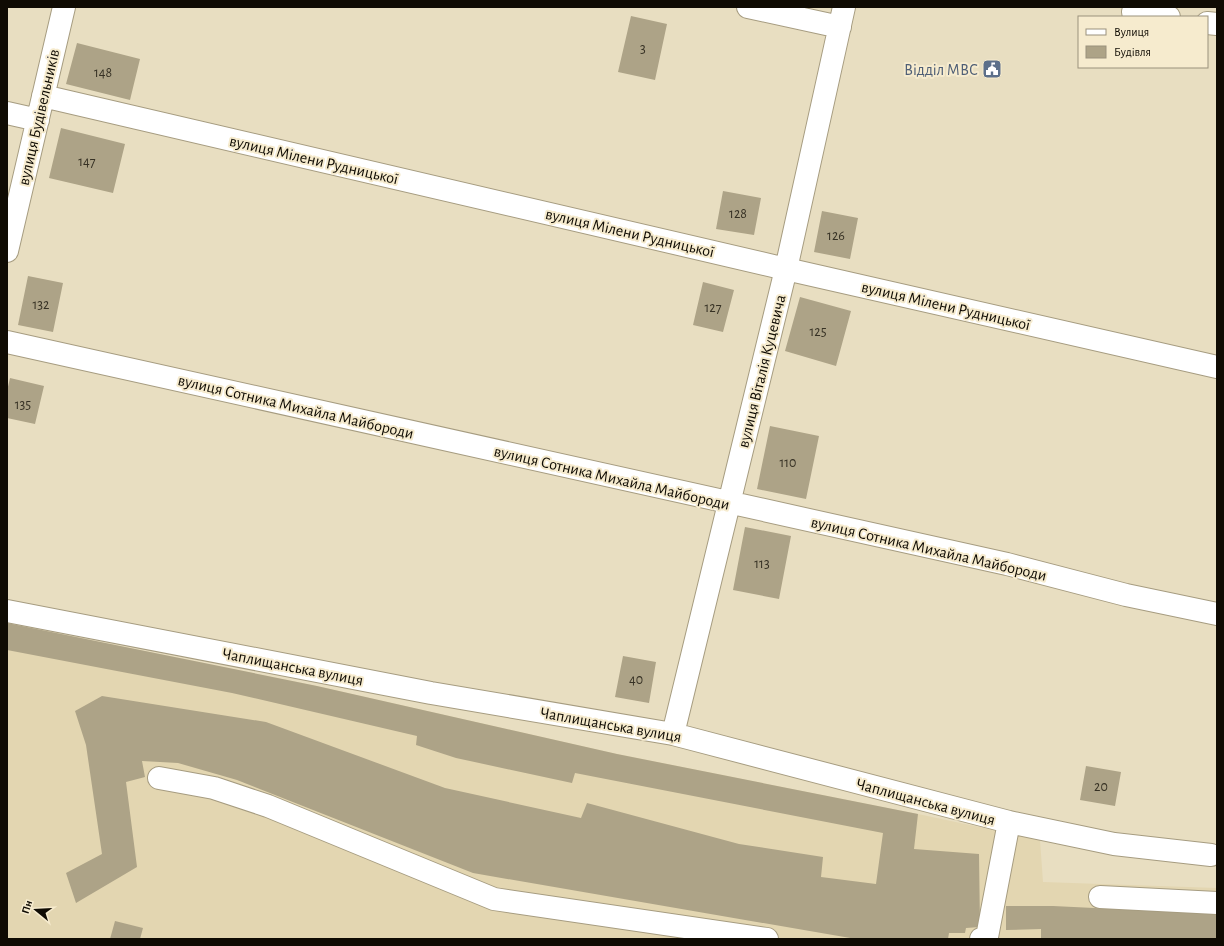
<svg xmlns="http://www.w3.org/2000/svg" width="1224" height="946" viewBox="0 0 1224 946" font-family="'Alegreya Sans',sans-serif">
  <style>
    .built { fill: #e3d6b1 }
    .building { fill: #ada387 }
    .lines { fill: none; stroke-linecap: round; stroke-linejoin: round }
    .minor-casing { stroke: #a69c80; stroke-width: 24 }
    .minor { stroke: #fff; stroke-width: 22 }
    .labels { text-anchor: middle; stroke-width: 4; stroke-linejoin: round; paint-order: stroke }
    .number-label { font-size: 14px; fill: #363124 }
    .service-label { font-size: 16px; fill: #4e5e75; stroke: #f6ebce; text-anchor: end }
    .street-label { font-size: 16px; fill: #0f0b03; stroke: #f6ebce }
  </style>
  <rect width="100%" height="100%" fill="#e8dec1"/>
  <path class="built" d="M7 623 317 686 617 754 918 814 1040 840 1043 882 1217 888V939H7Z"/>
  <path class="building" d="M631 16 667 24 655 80 618 72Z
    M77 43 140 59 130 100 66 84Z
    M61 128 125 144 113 193 49 178Z
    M723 191 761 198 754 235 716 229Z
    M822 211 858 218 850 259 814 252Z
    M28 276 63 283 53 332 18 325Z
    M703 282 734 290 723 332 693 325Z
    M800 297 851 311 836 366 785 351Z
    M10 378 44 386 35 424 7 418V391Z
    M770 426 819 436 806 499 757 489Z
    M745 527 791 536 779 599 733 590Z
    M7 623 317 686 617 754 918 814 914 849 979 854 980 927 966 928 965 933H949L948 939H856L473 873 237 780 178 763 142 761 145 777 126 782 137 867 76 903 66 873 102 854 86 745 75 711 102 696 266 722 445 788 581 818 587 803 739 844 823 857 821 877 876 884 883 833 575 773 572 783 456 758 416 745 417 736 232 693 7 650Z
    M623 656 656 662 649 703 615 697Z
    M1086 766 1121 772 1115 806 1080 800Z
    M1006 906H1053L1217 914V939H1041V929L1006 930Z
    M115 921 143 928 140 939H110Z"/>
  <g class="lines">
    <g class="minor-casing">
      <path id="minor" d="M748 7 840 27
        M1133 12 1169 17
        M1207 23 1217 24
        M43 96 786 269 1217 367
        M7 113 38 120
        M7 251 64 7
        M7 342 1007 564 1126 595 1217 614
        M7 611 431 693 673 734 1009 822 1114 844 1211 855
        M673 734 786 269 844 7
        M159 778 214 788 268 806 494 899 767 939
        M1100 897 1217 903
        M981 939 987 937 1009 822"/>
    </g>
    <use href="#minor" class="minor"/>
  </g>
  <defs>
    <g id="civic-square" transform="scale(1)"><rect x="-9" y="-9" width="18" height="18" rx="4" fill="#5c6f8a" stroke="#f6ebce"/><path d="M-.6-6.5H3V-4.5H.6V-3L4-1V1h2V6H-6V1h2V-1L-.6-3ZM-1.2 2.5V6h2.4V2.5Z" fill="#fff"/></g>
  </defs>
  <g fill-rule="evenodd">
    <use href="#civic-square" x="992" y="69"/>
  </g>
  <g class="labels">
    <g class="number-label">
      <text x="643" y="53">3</text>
      <text x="103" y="77">148</text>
      <text x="87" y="166">147</text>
      <text x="738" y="218">128</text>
      <text x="836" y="240">126</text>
      <text x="41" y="309">132</text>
      <text x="713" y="312">127</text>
      <text x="818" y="336">125</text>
      <text x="23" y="409">135</text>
      <text x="788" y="467">110</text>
      <text x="762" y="568">113</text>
      <text x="636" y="684">40</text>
      <text x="1101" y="791">20</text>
    </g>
    <g class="service-label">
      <text x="978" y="75">Відділ МВС</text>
    </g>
    <g class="street-label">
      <text transform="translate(38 117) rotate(-77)" y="6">вулиця Будівельників</text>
      <text transform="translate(314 159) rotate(13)" y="6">вулиця Мілени Рудницької</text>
      <text transform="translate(630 232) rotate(13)" y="6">вулиця Мілени Рудницької</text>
      <text transform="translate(946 305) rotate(13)" y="6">вулиця Мілени Рудницької</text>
      <text transform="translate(761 371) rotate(-76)" y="6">вулиця Віталія Куцевича</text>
      <text transform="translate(296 406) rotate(13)" y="6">вулиця Сотника Михайла Майбороди</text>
      <text transform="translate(612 477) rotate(13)" y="6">вулиця Сотника Михайла Майбороди</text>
      <text transform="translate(929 548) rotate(13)" y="6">вулиця Сотника Михайла Майбороди</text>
      <text transform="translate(293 666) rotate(11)" y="6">Чаплищанська вулиця</text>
      <text transform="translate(611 724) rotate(10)" y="6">Чаплищанська вулиця</text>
      <text transform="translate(926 801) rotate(15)" y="6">Чаплищанська вулиця</text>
    </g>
  </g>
  <rect width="1224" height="946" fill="none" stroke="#0f0b03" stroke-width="16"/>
  <rect x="1078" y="16" width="130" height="52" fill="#f6ebce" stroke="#9a917d"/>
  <rect x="1086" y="29" width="20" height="6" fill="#ffffff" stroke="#9a917d"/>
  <text x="1114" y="36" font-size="12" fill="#0f0b03">Вулиця</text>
  <rect x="1086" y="46" width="20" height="12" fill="#ada387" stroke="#9a917d"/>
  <text x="1114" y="56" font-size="12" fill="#0f0b03">Будівля</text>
  <g transform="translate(36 910) rotate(288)" stroke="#f6ebce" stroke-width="3" paint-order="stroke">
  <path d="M0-3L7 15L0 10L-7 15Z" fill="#0f0b03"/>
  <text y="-6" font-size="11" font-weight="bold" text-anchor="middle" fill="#0f0b03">Пн</text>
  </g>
</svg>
